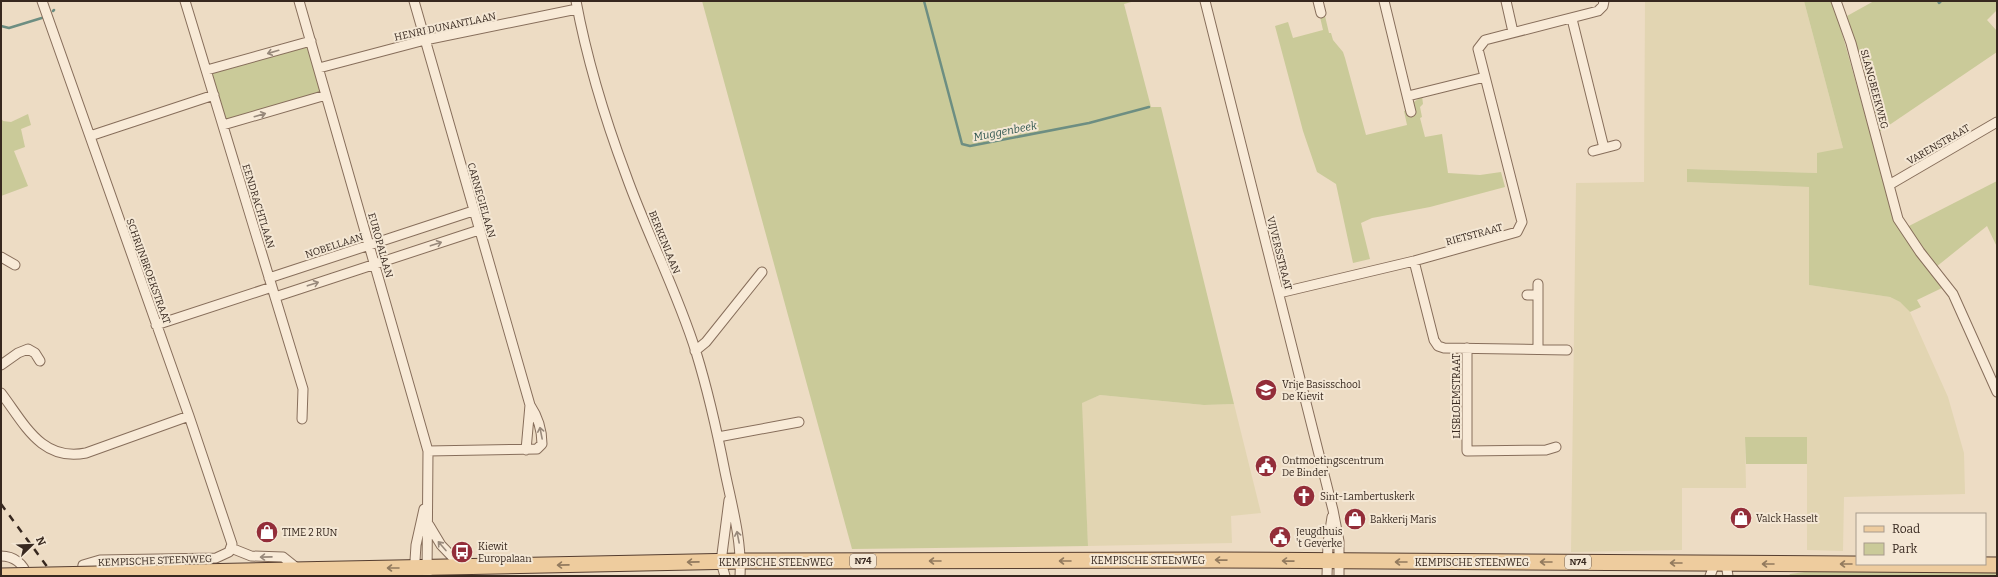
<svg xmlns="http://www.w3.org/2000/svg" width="1998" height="577" viewBox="0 0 1998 577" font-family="Bitter,serif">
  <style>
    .farmland { fill: #e2d5b2 }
    .green { fill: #caca99 }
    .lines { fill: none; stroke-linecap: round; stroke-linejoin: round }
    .stream { stroke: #6d8e82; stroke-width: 2.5 }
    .minor-casing { stroke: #876e5b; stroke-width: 11 }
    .primary-casing { stroke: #553d2f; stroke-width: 17 }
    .minor { stroke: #f8ead7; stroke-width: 9 }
    .primary { stroke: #eecc9e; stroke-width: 15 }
    .rail { stroke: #37281f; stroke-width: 2.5; stroke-dasharray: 7 7; stroke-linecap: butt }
    .primary-bridge-casing { stroke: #553d2f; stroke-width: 17; stroke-linecap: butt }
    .primary-bridge { stroke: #eecc9e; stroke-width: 15 }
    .oneway { stroke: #98897b }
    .oneway2 { stroke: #927a5e }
    .labels { text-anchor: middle; stroke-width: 4; stroke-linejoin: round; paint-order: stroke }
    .shield { fill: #f4e7d4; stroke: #706155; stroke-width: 1 }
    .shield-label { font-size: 9px; font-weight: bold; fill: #37281f }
    .street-label { font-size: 10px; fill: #37281f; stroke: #f4e7d4 }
    .poi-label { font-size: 10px; fill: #37281f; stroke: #f4e7d4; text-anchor: start }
    .water-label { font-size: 11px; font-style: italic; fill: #2f5650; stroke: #f4e7d4 }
  </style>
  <rect width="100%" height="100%" fill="#eddcc4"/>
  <path class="farmland" d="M1645 1H1804L1843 148 1817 173 1688 169 1687 182 1809 187V285L1890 297 1900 302 1910 312 1948 397 1964 453 1965 494 1844 497 1843 551 1807 550V437H1745L1746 488H1682V550L1571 552 1576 183 1644 182Z
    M1100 395 1204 405 1234 404 1261 513 1231 516 1232 543 1088 546 1081 403Z"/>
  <path class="green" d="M702 1H1135L1124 4 1151 107H1161L1234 404 1204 405 1100 395 1082 403 1088 546 852 549Z
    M1804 1H1833L1884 183 1922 262 1942 288 1917 300 1921 307 1910 312 1900 302 1890 297 1809 285V187L1687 182V169L1817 173V153L1843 148Z
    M1874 1H1997V10L1987 20 1997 31V52L1879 132 1847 16Z
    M1325 16 1329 33H1331L1333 40 1343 52 1345 58 1366 135 1407 125 1404 111 1407 110 1409 116 1416 115 1414 102 1422 96 1423 104 1420 107 1422 117 1420 118 1425 137 1442 134 1448 173 1480 175 1501 172 1505 187 1430 207 1372 218 1361 223 1370 259 1353 263 1336 184 1317 172 1303 131 1275 26 1288 22 1293 38 1323 30 1320 17Z
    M309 46 321 92 225 121 211 73Z
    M28 114 31 125 21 129 25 147 14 151 28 186 1 196V118L3 121 11 122Z
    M1997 181V247L1987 226 1936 267 1907 227Z
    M1745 437H1807V464H1746Z
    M1820 570H1997V576H1789L1790 574Z"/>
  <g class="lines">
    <path class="stream" d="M924 1 962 144 970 146 1089 123 1149 107
      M1938 1 1939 3 1941 1
      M53 11 54 10
      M1 26 9 28 45 17"/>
    <g class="minor-casing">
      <path id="minor" d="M42 1 189 416 232 544 229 552 216 558 100 560 83 565 81 576
        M185 1 303 389 302 419
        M299 1 428 451 427 576
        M414 1 530 405C538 417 542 429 542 444L537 449 428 451
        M576 1C587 60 605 119 626 175 647 234 677 291 696 352 708 391 717 431 725 472 732 506 742 541 740 576
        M1205 1 1333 510 1339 541V576
        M1318 1 1321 13
        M1384 1 1411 112
        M1506 1 1513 32
        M1836 1 1851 43 1898 219 1920 252 1953 294 1997 392
        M1572 19 1604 148
        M319 68 425 40 577 9
        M207 70 311 41
        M1408 96 1485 77
        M223 125 326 95
        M90 136 214 95
        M1593 151 1616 145
        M1889 185 1997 122
        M1 257 15 265
        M1414 261 1434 340 1438 346 1444 348 1567 350
        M269 278 473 211
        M1279 293 1414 261 1517 232 1522 222 1478 49 1485 40 1598 11 1603 6 1604 1
        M1527 295H1538
        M275 297 479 230
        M156 325 272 287
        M1467 348V451L1546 450 1556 447
        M1538 348V284
        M695 351 706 342 762 272
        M1 365 18 353 28 349 35 353 40 361
        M1 393C24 423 41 462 86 453L189 416
        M718 437 799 422
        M526 450 530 405
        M429 525 441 545 462 567
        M231 548 251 556 283 557 298 569
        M1 556C14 556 24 564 27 576
        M1726 564 1728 576
        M414 576 416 545 424 509
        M725 576 721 562 729 500
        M1327 576 1328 543 1332 517
        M1710 576 1715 563"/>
    </g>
    <g class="primary-casing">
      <path id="primary" d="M146 573 741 561 1217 560 1997 565"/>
    </g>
    <use href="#minor" class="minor"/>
    <use href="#primary" class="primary"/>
    <path class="rail" d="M1 504 54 576"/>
    <g class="primary-bridge-casing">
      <path id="primary-bridge" d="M1 576 146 573"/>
    </g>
    <use href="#primary-bridge" class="primary-bridge"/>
  </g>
  <defs><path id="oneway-shaft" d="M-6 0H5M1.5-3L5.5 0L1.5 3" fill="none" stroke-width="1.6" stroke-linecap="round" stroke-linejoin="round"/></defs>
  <g class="oneway">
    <use href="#oneway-shaft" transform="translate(273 52) rotate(164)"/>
    <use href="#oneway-shaft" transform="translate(260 115) rotate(-16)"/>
    <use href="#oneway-shaft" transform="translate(436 244) rotate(-18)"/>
    <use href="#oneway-shaft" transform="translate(313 284) rotate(-18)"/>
    <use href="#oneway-shaft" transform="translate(541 433) rotate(-101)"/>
    <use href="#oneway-shaft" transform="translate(738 537) rotate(-101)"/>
    <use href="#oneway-shaft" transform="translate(442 546) rotate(-131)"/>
    <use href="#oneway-shaft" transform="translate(266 557) rotate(179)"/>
  </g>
  <g class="oneway2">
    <use href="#oneway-shaft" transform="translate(1221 560) rotate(-179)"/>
    <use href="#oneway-shaft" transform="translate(935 561) rotate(180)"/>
    <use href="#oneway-shaft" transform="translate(1065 561) rotate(180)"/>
    <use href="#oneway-shaft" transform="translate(1288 561) rotate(-179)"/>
    <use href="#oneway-shaft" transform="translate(693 562) rotate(179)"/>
    <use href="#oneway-shaft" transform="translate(1401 562) rotate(-180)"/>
    <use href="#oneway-shaft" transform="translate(1546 562) rotate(-180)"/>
    <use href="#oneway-shaft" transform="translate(1676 563) rotate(-180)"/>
    <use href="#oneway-shaft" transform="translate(1768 564) rotate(-180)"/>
    <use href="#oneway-shaft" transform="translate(1846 564) rotate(-180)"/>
    <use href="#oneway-shaft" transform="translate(563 565) rotate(179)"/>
    <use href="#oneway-shaft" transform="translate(393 568) rotate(180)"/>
  </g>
  <defs>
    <g id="school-disc" transform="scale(1.15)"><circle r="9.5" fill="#932d39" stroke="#f4e7d4"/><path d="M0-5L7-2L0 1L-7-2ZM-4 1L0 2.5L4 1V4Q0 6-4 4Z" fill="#fff"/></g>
    <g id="civic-disc" transform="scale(1.15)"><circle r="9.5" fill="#932d39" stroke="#f4e7d4"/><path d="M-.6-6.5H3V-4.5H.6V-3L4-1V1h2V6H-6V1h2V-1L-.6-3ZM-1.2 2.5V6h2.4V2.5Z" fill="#fff"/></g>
    <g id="church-disc" transform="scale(1.15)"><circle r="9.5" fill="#932d39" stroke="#f4e7d4"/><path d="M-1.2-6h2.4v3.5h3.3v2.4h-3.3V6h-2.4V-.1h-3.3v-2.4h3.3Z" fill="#fff"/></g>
    <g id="shop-disc" transform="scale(1.15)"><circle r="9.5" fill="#932d39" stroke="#f4e7d4"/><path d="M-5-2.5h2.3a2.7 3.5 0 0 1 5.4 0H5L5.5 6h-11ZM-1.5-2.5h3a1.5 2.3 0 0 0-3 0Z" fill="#fff"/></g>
    <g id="bus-disc" transform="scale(1.15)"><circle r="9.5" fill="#932d39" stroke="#f4e7d4"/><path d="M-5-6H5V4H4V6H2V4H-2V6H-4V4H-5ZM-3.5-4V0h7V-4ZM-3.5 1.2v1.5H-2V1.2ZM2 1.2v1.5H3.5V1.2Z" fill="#fff"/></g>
  </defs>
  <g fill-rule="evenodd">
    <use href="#school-disc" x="1266" y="390"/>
    <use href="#civic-disc" x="1266" y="466"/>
    <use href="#church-disc" x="1304" y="496"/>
    <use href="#shop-disc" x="1741" y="518"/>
    <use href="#shop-disc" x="1355" y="519"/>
    <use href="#shop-disc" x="267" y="532"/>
    <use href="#civic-disc" x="1280" y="537"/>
    <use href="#bus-disc" x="462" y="552"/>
  </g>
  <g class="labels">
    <g class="shield">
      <rect x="850" y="554" width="26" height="14" rx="3"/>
      <rect x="1565" y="555" width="26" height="14" rx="3"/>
    </g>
    <g class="shield-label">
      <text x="863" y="564">N74</text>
      <text x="1578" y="565">N74</text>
    </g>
    <g class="street-label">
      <text transform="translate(445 26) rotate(-12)" y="4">HENRI DUNANTLAAN</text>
      <text transform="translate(1875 89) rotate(75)" y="4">SLANGBEEKWEG</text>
      <text transform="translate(1938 144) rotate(-30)" y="4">VARENSTRAAT</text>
      <text transform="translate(482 200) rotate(74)" y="4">CARNEGIELAAN</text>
      <text transform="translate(259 206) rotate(73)" y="4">EENDRACHTLAAN</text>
      <text transform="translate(1474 234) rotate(-15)" y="4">RIETSTRAAT</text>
      <text transform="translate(665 242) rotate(68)" y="4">BERKENLAAN</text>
      <text transform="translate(334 245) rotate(-18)" y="4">NOBELLAAN</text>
      <text transform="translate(381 245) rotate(74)" y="4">EUROPALAAN</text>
      <text transform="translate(1280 253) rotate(76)" y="4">VIJVERSSTRAAT</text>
      <text transform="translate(149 271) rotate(70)" y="4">SCHRIJNBROEKSTRAAT</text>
      <text transform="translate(1456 396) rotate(-90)" y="4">LISBLOEMSTRAAT</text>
      <text transform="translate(155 560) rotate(-2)" y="4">KEMPISCHE STEENWEG</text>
      <text x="1148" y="564">KEMPISCHE STEENWEG</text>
      <text x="776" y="566">KEMPISCHE STEENWEG</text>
      <text x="1472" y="566">KEMPISCHE STEENWEG</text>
    </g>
    <g class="poi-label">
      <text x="1282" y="388">Vrije Basisschool<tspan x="1282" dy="12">De Kievit</tspan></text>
      <text x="1282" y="464">Ontmoetingscentrum<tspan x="1282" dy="12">De Binder</tspan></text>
      <text x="1320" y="500">Sint-Lambertuskerk</text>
      <text x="1756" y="522">Valck Hasselt</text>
      <text x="1370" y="523">Bakkerij Maris</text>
      <text x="1296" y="535">Jeugdhuis<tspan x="1296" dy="12">'t Geverke</tspan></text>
      <text x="282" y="536">TIME 2 RUN</text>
      <text x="478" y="550">Kiewit<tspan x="478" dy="12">Europalaan</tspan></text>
    </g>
    <g class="water-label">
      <text transform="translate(1005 131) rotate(-11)" y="4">Muggenbeek</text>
    </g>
  </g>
  <rect width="1998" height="577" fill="none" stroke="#37281f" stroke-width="4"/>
  <rect x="1856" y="513" width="130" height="52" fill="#f4e7d4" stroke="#a89b8c"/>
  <rect x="1864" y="526" width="20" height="6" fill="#eecc9e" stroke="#a89b8c"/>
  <text x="1892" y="533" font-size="12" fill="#37281f">Road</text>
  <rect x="1864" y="543" width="20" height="12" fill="#caca99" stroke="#a89b8c"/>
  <text x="1892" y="553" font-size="12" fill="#37281f">Park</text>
  <g transform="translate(32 545) rotate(67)" stroke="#f4e7d4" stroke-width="3" paint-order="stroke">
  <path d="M0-3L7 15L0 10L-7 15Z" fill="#37281f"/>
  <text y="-6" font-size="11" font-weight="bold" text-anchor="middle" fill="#37281f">N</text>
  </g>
</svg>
